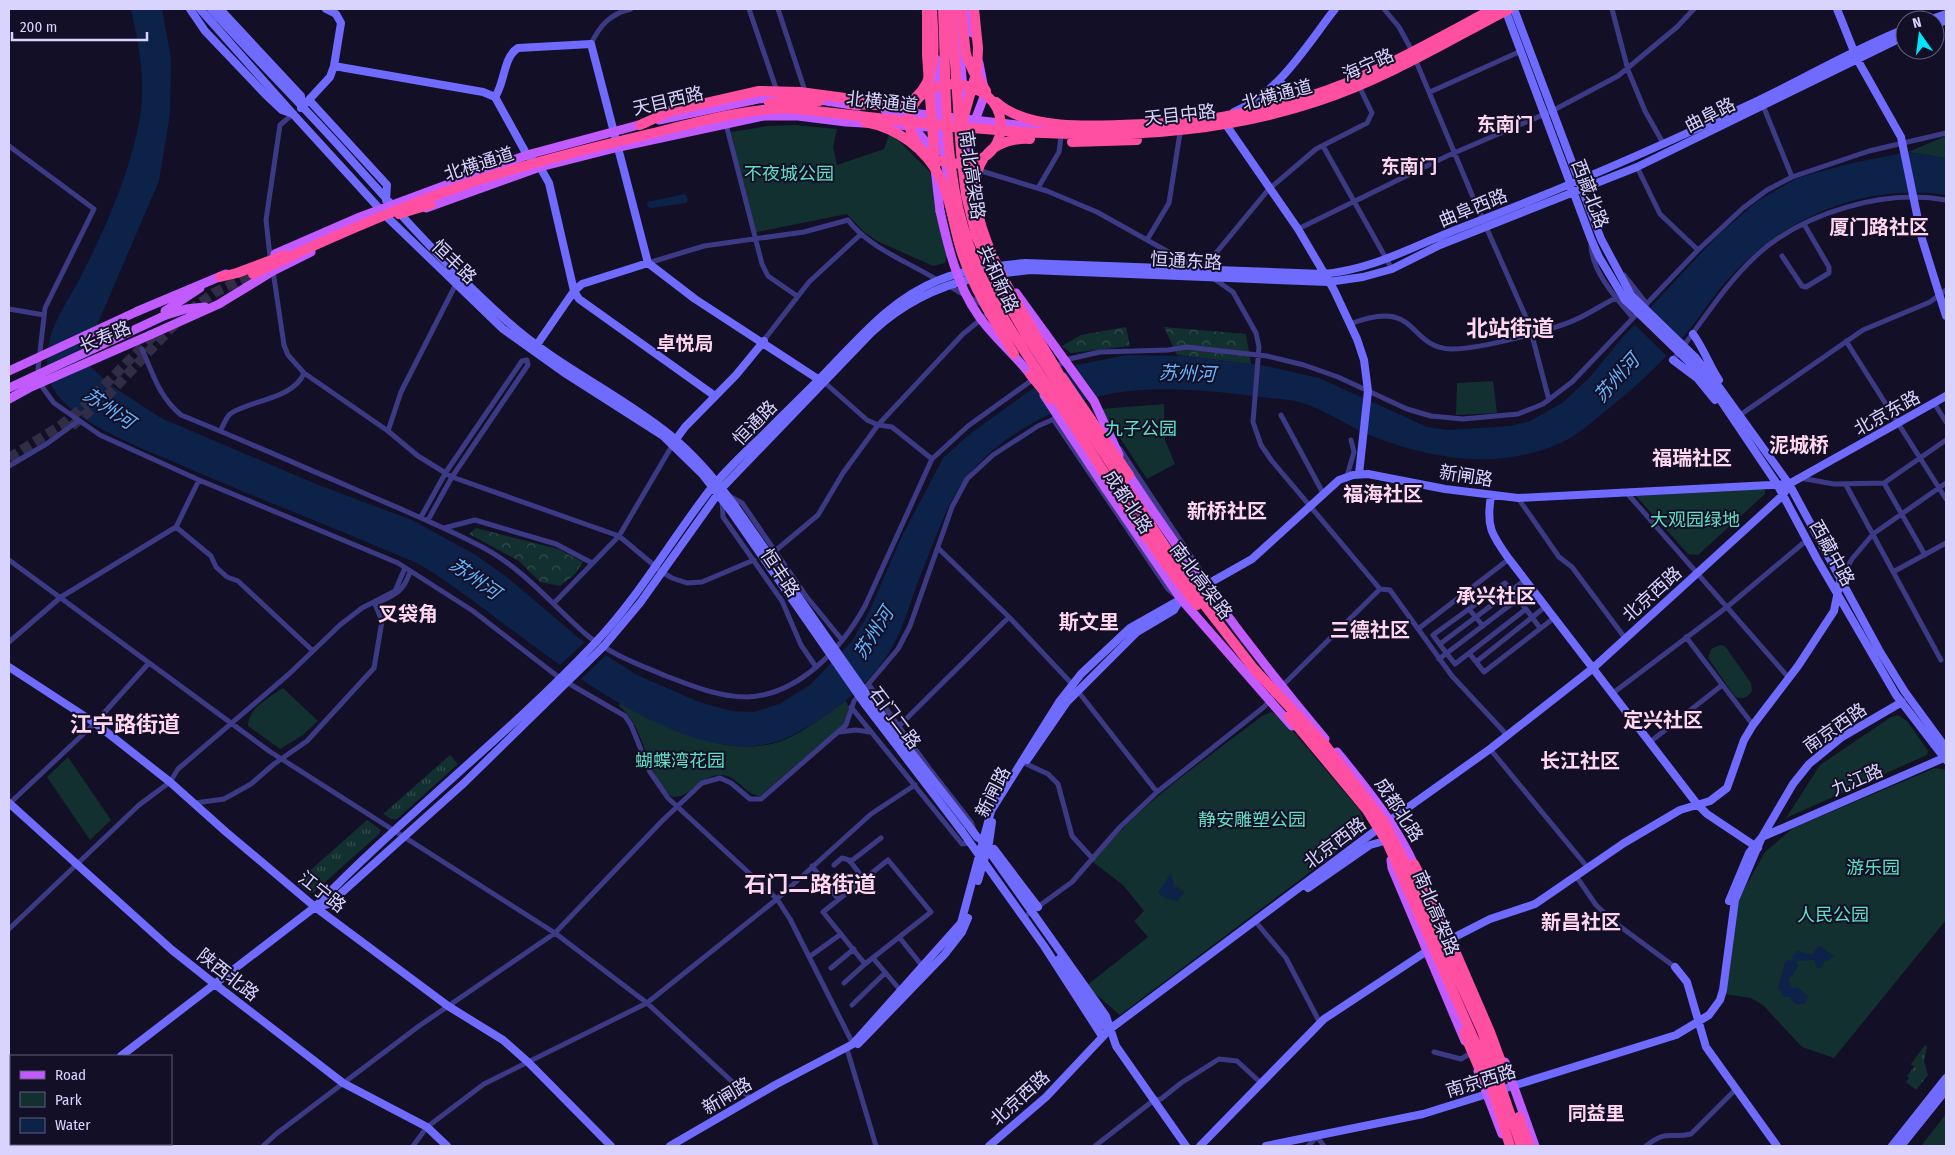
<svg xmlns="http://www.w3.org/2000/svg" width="1955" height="1155" viewBox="0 0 1955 1155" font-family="'Fira Sans Condensed','Noto Sans SC',sans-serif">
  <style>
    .grass { fill: url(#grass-tufts) }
    .forest { fill: url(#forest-crowns) }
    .green { fill: #12302f }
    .water { fill: #0c2248 }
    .pier { fill: #130f26 }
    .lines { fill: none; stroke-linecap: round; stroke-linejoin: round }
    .highway-tunnel { stroke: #312d47; stroke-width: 10; stroke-dasharray: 10 5; stroke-linecap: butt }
    .street { stroke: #3d3a85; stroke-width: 5 }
    .secondary { stroke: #6f6bff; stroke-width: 8 }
    .primary { stroke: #c25bff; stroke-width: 9 }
    .highway { stroke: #ff4fa3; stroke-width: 10 }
    .secondary-bridge { stroke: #6f6bff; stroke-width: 8 }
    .primary-bridge { stroke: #c25bff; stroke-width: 9 }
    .highway-bridge { stroke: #ff4fa3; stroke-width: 10 }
    .labels { text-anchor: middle; stroke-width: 4; stroke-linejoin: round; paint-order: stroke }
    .street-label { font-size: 18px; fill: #d9d4ff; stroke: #130f26 }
    .park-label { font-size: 18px; fill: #5fe0c0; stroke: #130f26 }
    .neighbourhood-label { font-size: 19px; font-weight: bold; fill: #ffd6f0; stroke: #130f26 }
    .water-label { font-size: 19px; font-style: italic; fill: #62b6ff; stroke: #130f26 }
    .quarter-label { font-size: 20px; font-weight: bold; fill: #ffd6f0; stroke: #130f26 }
    .district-label { font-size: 22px; font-weight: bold; fill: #ffd6f0; stroke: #130f26 }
  </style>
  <defs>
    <pattern id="grass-tufts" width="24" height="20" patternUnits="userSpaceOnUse" patternTransform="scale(1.25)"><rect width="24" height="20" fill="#12302f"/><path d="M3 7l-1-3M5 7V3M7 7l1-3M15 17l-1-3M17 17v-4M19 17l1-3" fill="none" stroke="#344d4e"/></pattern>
    <pattern id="forest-crowns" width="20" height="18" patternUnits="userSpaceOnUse" patternTransform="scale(1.25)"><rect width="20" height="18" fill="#12302f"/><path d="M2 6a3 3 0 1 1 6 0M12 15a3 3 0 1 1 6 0" fill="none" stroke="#344d4e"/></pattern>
  </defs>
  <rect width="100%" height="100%" fill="#130f26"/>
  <path class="grass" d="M450 755 458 764 397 819H391L383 814Z
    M367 820 381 830 379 834 313 893H309L296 883Z
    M1925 1045 1927 1047 1924 1061 1928 1075 1916 1090 1906 1082 1909 1078 1907 1076 1914 1067 1911 1064Z"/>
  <path class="forest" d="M1126 327 1130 346 1071 353 1062 346 1081 335Z
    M1164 327 1246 334 1251 364 1177 355Z
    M476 528 558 549 583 562 575 574 560 586 540 582 519 561 469 534Z"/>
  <path class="green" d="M795 125 837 129 833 147 837 165 884 149 890 132 930 172 947 256 945 263 933 266 877 241 864 232 847 214 752 233 731 132 768 126Z
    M1946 136V158L1908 152Z
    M1493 381 1497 413 1456 415 1457 383Z
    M1164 404 1165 440 1175 464 1147 479 1101 409Z
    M1762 489 1765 491V494L1698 555 1688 554 1636 496Z
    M1720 645 1725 646 1751 683 1752 691C1748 698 1740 701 1734 695L1708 658 1711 649Z
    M283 688 318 721 303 735 280 749 248 726C248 708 269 698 283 688Z
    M846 701 849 708 845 723 760 796C744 795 739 775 720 775 700 775 692 798 672 797 643 773 648 729 619 706L620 703C666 727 731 761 784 740 806 731 826 714 846 701Z
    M1271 712 1280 716 1359 809 1364 821 1362 833 1120 1015 1086 986 1148 937 1134 921 1144 911 1123 885 1093 862C1139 803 1203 762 1262 716Z
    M1898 715 1907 721 1928 751 1927 755 1786 818 1820 765 1891 717Z
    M68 757 111 820 90 840 47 777Z
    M1935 768 1946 770V920L1834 1058 1802 1047 1763 1005 1751 998 1724 994 1733 923 1739 898 1765 852 1793 828Z
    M1946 1114V1146H1921Z"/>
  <path class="water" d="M131 9H162L171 58 170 114 159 181 89 344 91 367 112 386 161 418 316 484 412 520 476 555 508 578 580 639 637 675 699 702 732 711 754 712 779 704 810 685 852 641 869 612 901 538 943 458 971 433 1035 387 1077 365 1126 355 1184 356 1261 365 1319 378 1427 427 1448 430 1511 426 1530 421 1562 403 1589 378 1622 338 1718 235 1758 201 1797 178 1852 163 1908 152 1946 158V195C1864 183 1785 217 1730 277 1714 294 1703 313 1689 330 1664 362 1634 388 1602 414 1592 422 1581 432 1570 438 1506 473 1427 460 1363 432 1343 423 1323 409 1302 403 1290 399 1275 399 1262 397 1219 391 1158 385 1115 393 1055 403 980 445 952 500 940 523 931 550 921 574 911 599 905 625 891 649 870 686 829 717 791 736 684 789 512 621 427 569 416 562 403 557 390 552 316 520 241 492 167 459 136 446 71 420 54 390 45 376 46 353 50 338 56 317 70 297 80 278 104 231 127 180 138 128 147 87 140 49 131 9Z
    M685 194 688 200 686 203 651 208 648 207 647 202Z
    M1171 873 1174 885 1184 892 1178 901 1165 898 1158 893Z
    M1821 946 1834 957 1824 962 1822 968H1817L1814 960 1796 961 1798 966 1793 975 1788 978 1792 989 1798 987 1808 997 1804 1004H1795L1790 997H1784L1778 988 1785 963 1788 960 1792 961 1793 955 1798 951 1812 955 1817 947Z"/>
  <path class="pier" d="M1648 306 1684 340 1669 358 1633 323Z
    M586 641 607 654 579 681 558 667Z"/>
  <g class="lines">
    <path class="highway-tunnel" d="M189 311 214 293 253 274
      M72 426 108 395 175 324
      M9 458 60 426 82 408 156 333"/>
    <path class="street" d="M749 9 777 91
      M778 9 806 94
      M1384 9 1399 27 1411 49 1475 202 1529 324 1549 400
      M1612 9 1628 70 1645 111 1663 143
      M591 44C600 25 610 14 631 9
      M1430 92 1521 51
      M1762 103 1792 177
      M726 124 762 264 768 276 797 296
      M9 146 94 209 45 308 38 369 43 388 54 403 100 435 199 480 398 563 473 611 561 679 625 716 631 725 650 772 668 798 777 899 790 919 853 1044
      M1323 146 1392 269
      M1637 167 1660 214 1698 250
      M978 170 1047 191 1097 212 1197 268
      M1038 188 1059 152 1061 137
      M1298 229 1447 156 1552 111 1618 76 1677 27 1694 9
      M1147 240 1169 203 1180 133
      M1591 242C1590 270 1616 298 1633 318
      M270 256 266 220 280 125 293 114
      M1782 256 1802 286 1806 287 1829 273V267L1804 224
      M648 263 704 246 804 232 848 220C870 249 909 262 939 281
      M1202 270 1268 190 1316 149 1367 123 1372 113 1360 88
      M273 271 284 345 288 355 304 373 388 431 418 456 452 477 619 536 662 572 672 578 687 583 702 582 754 560
      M1624 275 1647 304
      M1213 278 1233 292 1256 333 1259 347 1253 422 1261 445 1272 461 1380 589 1390 590 1452 676 1507 735
      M947 285 983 305
      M9 309 44 315
      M1350 324C1419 297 1406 346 1450 349 1476 350 1555 330 1579 318 1592 312 1603 304 1616 298
      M764 340 809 282 861 234
      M1846 341 1946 499
      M142 349C153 374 159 397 181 415 238 438 294 463 350 487 395 507 441 525 484 548 525 570 554 607 588 636 610 654 640 665 666 676 692 686 719 697 747 697 799 695 842 648 865 606L932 459 968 426 1035 378
      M1673 360C1701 324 1724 285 1758 254 1805 212 1885 189 1946 200
      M1053 368 1069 359 1100 352 1168 350 1187 347 1204 349 1267 356 1304 365 1338 377 1407 409 1431 416 1463 419 1518 414 1543 404 1572 382 1698 250 1743 208 1767 190 1792 177 1869 151 1946 133
      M824 382 867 420 878 425 892 427 932 459
      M1934 403 1946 422
      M1281 415 1323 493
      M1740 415 1863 330 1930 302 1946 290
      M1053 419 1168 589 1175 595
      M220 431C223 426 226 418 230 414 249 400 293 400 304 373
      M388 431 401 392 457 282
      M1120 449 1200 570 1202 576
      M9 466 48 443 78 421
      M1347 476 1354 452 1351 440
      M1800 478 1834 484 1884 483 1946 440
      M1884 483 1925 555
      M1846 485 1941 660
      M1626 492 1789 678
      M729 496 742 503 806 596 842 640
      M1518 498 1559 557 1572 567 1625 638
      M722 500 723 517 782 601 801 645 816 667
      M421 517 446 472 522 361 527 360
      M428 520 452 477 528 365 527 360
      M176 527 211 556 216 567 227 577 238 581 313 651
      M444 528 475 520 556 544 592 563
      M938 548 1009 617 1073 685 1157 792
      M775 551 818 515 843 473 878 425 963 334 990 312
      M9 560 269 751 555 933 647 1003 751 1099
      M1893 572 1946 543
      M1840 580 1852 559 1873 534 1946 483
      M554 603 619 536 673 444
      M375 604C394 595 403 593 410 572
      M1469 609 1483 626
      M1526 609 1540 628
      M1418 629 1509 559
      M1686 637 1753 725
      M9 642 61 597 176 527 199 480
      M1440 644 1525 580
      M1469 653 1484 672 1554 618
      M1439 659 1447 653 1518 599 1505 583 1433 635C1440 645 1447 654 1455 664L1526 609 1518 599
      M1476 662 1545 607
      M869 685 929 768 971 822 974 830
      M1613 693 1727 607 1807 540
      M851 707 962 844 971 843
      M897 728 1009 617
      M839 732 856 730 870 732
      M1650 742 1721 686
      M1490 749 1588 868
      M1022 762 1048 774 1058 784 1072 836 1093 859
      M195 803 224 799 251 784 274 764 307 741 374 668 382 621 375 604
      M9 804 95 723 149 663
      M888 860 931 912 865 964 823 912Z
      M850 862 881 838
      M834 865 842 858 849 860 864 879
      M812 866 838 899
      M1576 876 1596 905 1614 922 1675 967
      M1028 914 1072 882 1120 827 1157 792 1264 707 1281 687 1380 589
      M1255 921 1286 958 1320 1023
      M9 929 139 805 170 782 178 769 289 674 340 625 362 608 395 591 405 568
      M899 937 923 967
      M809 957 841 934
      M873 958 901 991
      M831 968 854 949
      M844 983 865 964
      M852 1005 885 973
      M847 1049 876 1146
      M1434 1052 1461 1059 1471 1053
      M263 1146 276 1134 419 1026 555 933 662 821 702 783 720 778 731 783 750 799H761L846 725 854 701 898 649 910 626 952 507 967 479 993 455 1038 426 1061 416
      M413 1146 427 1127 484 1084 647 1003 777 899 871 814 915 785
      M1095 1146 1154 1100 1161 1099 1181 1083 1219 1059 1237 1061 1261 1083
      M1308 1146 1317 1137 1324 1146
      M1646 1146C1667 1129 1669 1139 1691 1134L1736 1089"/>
    <path class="secondary" d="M190 9 205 31 265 94 282 110 293 114
      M220 9 301 96V108
      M1505 9 1591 239 1599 257 1625 300
      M1514 9 1601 239 1631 295
      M1837 9 1857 59 1901 137 1922 239 1946 316
      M219 18C258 61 299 102 338 145 393 206 446 267 508 322 557 366 618 393 669 434 695 455 716 480 735 506
      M1929 20 1946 14
      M1935 25 1946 20
      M334 66 483 92 495 97
      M495 97C505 83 503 57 518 48L591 44 648 263 695 299 821 381
      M495 97 527 155 540 167 549 183 574 291 579 299 715 396
      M309 100 387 185 386 200
      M306 103 330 77 334 66 341 23 336 14 326 9
      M1253 110 1282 84
      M1234 112C1279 93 1306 46 1335 9
      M293 114 388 218 503 329 566 374 663 436 703 475 730 510
      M1222 119 1298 229 1334 290 1357 339 1364 360 1368 391 1359 474
      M996 274 1030 270 1328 282 1363 277 1392 269 1440 245 1637 167 1905 36
      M1693 334C1704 349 1709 365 1719 380
      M534 349 574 291 582 284 648 263
      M1695 357 1714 380 1789 484 1879 650 1905 692 1946 748
      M1673 360 1697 378 1715 400
      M1690 363 1707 380 1777 484 1817 559 1896 695 1946 760
      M674 442 685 427 736 375 764 341
      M1491 496C1486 526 1491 534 1509 559L1697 804 1707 814 1758 848
      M9 667 95 723 170 782 226 832 315 907 448 1006 503 1040 529 1063 611 1146
      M1027 760 1067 702 1137 632 1174 610 1180 600
      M9 803 172 950 216 985 343 1083 427 1127 447 1146
      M968 825 977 837 985 842
      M961 830 1044 946 1102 1036
      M986 847 1106 1016 1116 1046 1186 1146
      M994 849 1038 907
      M978 881 989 843 992 822
      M1308 888 1370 845 1381 842
      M1729 901 1749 853 1762 837 1946 757
      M315 907 329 904 464 783 604 646 640 603 722 488 872 332C902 304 935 287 975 278
      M1447 941 1490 919 1535 904 1624 843 1680 810 1710 801 1727 788 1744 740 1753 725 1798 666 1834 611 1840 581
      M1059 959 1102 1024 1110 1029
      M1675 967 1687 982 1706 1047 1777 1146
      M858 1044 944 955 962 932 968 918
      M121 1056 315 907C404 815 506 737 594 644 637 599 668 545 706 495 726 468 754 445 777 421 794 404 812 387 829 369 862 335 893 298 939 280 966 269 997 266 1025 263L1323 274C1376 269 1415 245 1463 227 1563 189 1661 146 1759 100 1808 77 1854 49 1905 29
      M9 1062 11 1064
      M9 1138 11 1136
      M163 1144 166 1146
      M670 1146 775 1085 853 1044 961 923 991 811 1059 702 1081 674 1130 628 1252 559 1339 480 1353 475 1368 474 1445 489 1518 498 1789 484 1946 396
      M989 1146 1046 1097 1110 1029 1375 831 1490 749 1592 669 1783 495 1789 484
      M1200 1146 1324 1019 1430 949
      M1266 1146 1423 1114 1676 1035 1709 1015 1720 1000 1723 990 1735 900 1762 837 1793 784 1809 764 1842 737 1902 702
      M1892 1146 1946 1078
      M1901 1146 1946 1090"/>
    <path class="primary" d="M956 9 965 112
      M969 9 972 33
      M936 59 939 127 951 195
      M814 99 858 106
      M885 110 1035 127H1056
      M659 120 758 99 786 97
      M914 128 935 153
      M935 169 940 211
      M973 184 970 156 971 131 985 94 979 63
      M426 208 540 167 619 147 764 116H798L846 122 929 127
      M275 254 360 217 527 155 646 123
      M1016 293 1045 333
      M138 311 226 274
      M165 311 200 288
      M166 315 186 309 205 307
      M150 335 219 304 273 271 311 252
      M1129 475C1189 567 1254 654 1325 739
      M1106 489 1181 599 1292 726
      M1337 752C1367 789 1397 825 1416 869
      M1391 860 1392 868 1465 1041
      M1505 1062 1535 1146
      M1478 1071 1502 1134"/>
    <path class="highway" d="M943 9 944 35
      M951 9 953 33
      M961 9 966 55
      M915 98C940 77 933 37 932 9
      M640 125 671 111
      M399 214 431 204
      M220 277 237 273 285 255
      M1414 864 1439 914
      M1519 1117 1529 1146"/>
    <path class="secondary-bridge" d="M200 9 293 114
      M211 9 219 18
      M1631 295 1695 357
      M1625 300 1690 363
      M735 506 872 702 968 825
      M730 510 864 703 961 830"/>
    <path class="primary-bridge" d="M940 211C948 247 957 285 978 315 994 339 1018 356 1034 380
      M1045 333 1094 401 1119 455
      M9 371 138 311
      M9 388 166 315
      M1044 395 1106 489
      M9 399 29 388 150 335"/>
    <path class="highway-bridge" d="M927 9V55L935 167
      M953 33 961 153 966 195 976 235 997 285 1026 335 1199 598 1254 669 1326 746 1384 822 1402 856 1482 1031 1521 1146
      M944 35C946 98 945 165 963 226 982 297 1029 356 1068 417 1109 479 1150 547 1197 605
      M966 55 973 71 986 91
      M952 84C1015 86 1014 157 967 163 901 171 886 89 952 84Z
      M996 102C1034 137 1124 123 1174 123
      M769 103 790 100 819 101
      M851 104 897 106 913 100
      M671 111 759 91 800 92 860 100
      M865 122C898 128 926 149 941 179 952 203 954 231 963 256 975 291 995 322 1014 354
      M962 123 977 70 978 48 974 9
      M1167 125C1227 118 1287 107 1344 84 1395 63 1444 35 1493 9
      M1030 139C1016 138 998 142 988 153 940 204 1039 334 1064 383
      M1072 142 1137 140
      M253 274C330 237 410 202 491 176 542 160 594 147 645 135 691 124 738 110 786 108 967 126 1141 160 1318 101 1385 79 1446 42 1509 9
      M1030 374 1050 399
      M1062 377 1129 475
      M1289 716 1367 810 1387 842 1483 1060 1510 1146
      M1439 914 1490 1032 1504 1070
      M1464 1033 1483 1077"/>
  </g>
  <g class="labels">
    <g class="street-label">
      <text transform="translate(1368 65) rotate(-24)" y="6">海宁路</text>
      <text transform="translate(1277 95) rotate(-15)" y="6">北横通道</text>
      <text transform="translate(668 101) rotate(-13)" y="6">天目西路</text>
      <text transform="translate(882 102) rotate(6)" y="6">北横通道</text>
      <text transform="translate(1180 115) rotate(-6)" y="6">天目中路</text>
      <text transform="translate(1710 115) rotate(-27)" y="6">曲阜路</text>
      <text transform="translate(479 164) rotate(-18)" y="6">北横通道</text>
      <text transform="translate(972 175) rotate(82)" y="6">南北高架路</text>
      <text transform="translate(1590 194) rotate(69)" y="6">西藏北路</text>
      <text transform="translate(1473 208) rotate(-22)" y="6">曲阜西路</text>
      <text transform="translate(1186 261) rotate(3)" y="6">恒通东路</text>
      <text transform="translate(454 262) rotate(44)" y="6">恒丰路</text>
      <text transform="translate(998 279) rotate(65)" y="6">共和新路</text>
      <text transform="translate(105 337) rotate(-23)" y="6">长寿路</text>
      <text transform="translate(1887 413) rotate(-29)" y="6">北京东路</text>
      <text transform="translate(755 423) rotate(-46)" y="6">恒通路</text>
      <text transform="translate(1466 476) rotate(9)" y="6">新闸路</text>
      <text transform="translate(1128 502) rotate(56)" y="6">成都北路</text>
      <text transform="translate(1832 553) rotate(61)" y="6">西藏中路</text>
      <text transform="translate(780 573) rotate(56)" y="6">恒丰路</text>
      <text transform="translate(1201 581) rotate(53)" y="6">南北高架路</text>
      <text transform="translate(1652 594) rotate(-42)" y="6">北京西路</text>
      <text transform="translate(895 718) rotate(53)" y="6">石门二路</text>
      <text transform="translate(1835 728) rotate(-35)" y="6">南京西路</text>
      <text transform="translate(1857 780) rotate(-23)" y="6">九江路</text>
      <text transform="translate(993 792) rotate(-63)" y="6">新闸路</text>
      <text transform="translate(1399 810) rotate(57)" y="6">成都北路</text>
      <text transform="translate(1335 843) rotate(-37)" y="6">北京西路</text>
      <text transform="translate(322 892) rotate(38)" y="6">江宁路</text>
      <text transform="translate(1436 913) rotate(67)" y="6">南北高架路</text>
      <text transform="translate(228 975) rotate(38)" y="6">陕西北路</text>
      <text transform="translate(1481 1081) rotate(-17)" y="6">南京西路</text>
      <text transform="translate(727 1096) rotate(-31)" y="6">新闸路</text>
      <text transform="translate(1020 1098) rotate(-42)" y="6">北京西路</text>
    </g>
    <g class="park-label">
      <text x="789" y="180">不夜城公园</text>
      <text x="1141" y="435">九子公园</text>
      <text x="1695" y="526">大观园绿地</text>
      <text x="680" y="767">蝴蝶湾花园</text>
      <text x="1252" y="826">静安雕塑公园</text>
      <text x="1873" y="874">游乐园</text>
      <text x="1833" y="921">人民公园</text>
    </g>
    <g class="neighbourhood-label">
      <text x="1505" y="131">东南门</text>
      <text x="1409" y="173">东南门</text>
      <text x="685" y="350">卓悦局</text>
      <text x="1596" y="1120">同益里</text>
    </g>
    <g class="water-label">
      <text transform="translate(1187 373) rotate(2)" y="7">苏州河</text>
      <text transform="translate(1616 378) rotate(-48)" y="7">苏州河</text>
      <text transform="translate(109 408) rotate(34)" y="7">苏州河</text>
      <text transform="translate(475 578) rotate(35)" y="7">苏州河</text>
      <text transform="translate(873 633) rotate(-58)" y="7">苏州河</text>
    </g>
    <g class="quarter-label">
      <text x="1879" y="234">厦门路社区</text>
      <text x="1799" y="452">泥城桥</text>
      <text x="1692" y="465">福瑞社区</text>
      <text x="1383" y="501">福海社区</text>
      <text x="1227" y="518">新桥社区</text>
      <text x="1496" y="603">承兴社区</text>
      <text x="408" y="621">叉袋角</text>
      <text x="1089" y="629">斯文里</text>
      <text x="1370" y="637">三德社区</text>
      <text x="1663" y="727">定兴社区</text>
      <text x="1580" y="768">长江社区</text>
      <text x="1581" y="929">新昌社区</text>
    </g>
    <g class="district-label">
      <text x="1510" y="336">北站街道</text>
      <text x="125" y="732">江宁路街道</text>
      <text x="810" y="892">石门二路街道</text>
    </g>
  </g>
  <rect width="1955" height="1155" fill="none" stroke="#d9d4ff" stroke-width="20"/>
  <rect x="10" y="1055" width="162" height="90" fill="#130f26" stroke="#625e7d"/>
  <rect x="20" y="1071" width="25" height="8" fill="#c25bff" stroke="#625e7d"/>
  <text x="55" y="1080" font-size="15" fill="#d9d4ff">Road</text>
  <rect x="20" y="1092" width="25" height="15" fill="#12302f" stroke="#625e7d"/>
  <text x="55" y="1105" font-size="15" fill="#d9d4ff">Park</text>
  <rect x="20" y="1118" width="25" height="15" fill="#0c2248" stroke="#625e7d"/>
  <text x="55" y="1130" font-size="15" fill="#d9d4ff">Water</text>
  <g transform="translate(1920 35) rotate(346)"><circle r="24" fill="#130f26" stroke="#625e7d"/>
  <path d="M0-4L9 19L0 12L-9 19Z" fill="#00e5ff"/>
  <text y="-8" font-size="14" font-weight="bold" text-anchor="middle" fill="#d9d4ff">N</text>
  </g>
  <path d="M12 32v8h135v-8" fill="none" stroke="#d9d4ff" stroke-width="2.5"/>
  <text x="20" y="32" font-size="15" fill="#d9d4ff" stroke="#130f26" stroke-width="4" paint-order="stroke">200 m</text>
</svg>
